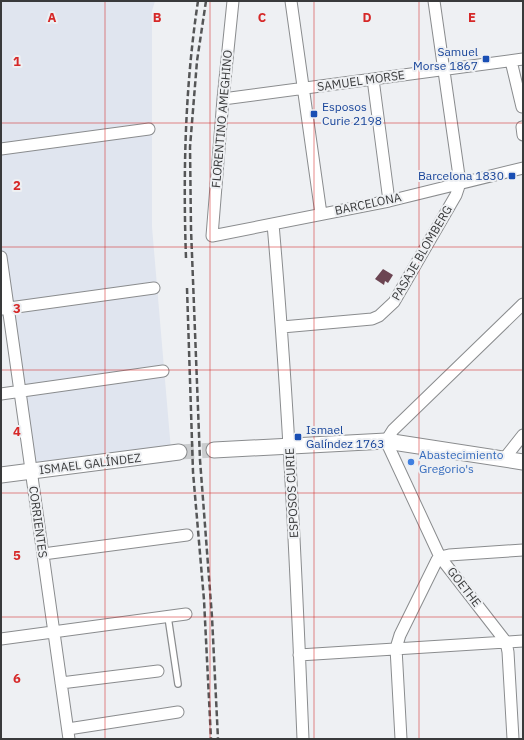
<svg xmlns="http://www.w3.org/2000/svg" width="524" height="740" viewBox="0 0 524 740" font-family="'IBM Plex Sans',sans-serif">
  <style>
    .built { fill: #e0e5ef }
    .building { fill: #6c4552 }
    .lines { fill: none; stroke-linecap: round; stroke-linejoin: round }
    .secondary-tunnel { stroke: #caccce; stroke-width: 15; stroke-dasharray: 15 8; stroke-linecap: butt }
    .lane-casing { stroke: #8a8c8e; stroke-width: 8 }
    .street-casing { stroke: #8a8c8e; stroke-width: 13 }
    .secondary-casing { stroke: #8a8c8e; stroke-width: 17 }
    .lane { stroke: #fff; stroke-width: 5.5 }
    .street { stroke: #fff; stroke-width: 11 }
    .secondary { stroke: #fff; stroke-width: 15 }
    .rail { stroke: #555657; stroke-width: 2.5; stroke-dasharray: 6 3; stroke-linecap: butt }
    .grid { fill: none; stroke: #d62828; stroke-width: 1; stroke-opacity: 0.55 }
    .transit-dot { fill: #1a4fb4; stroke: #eef0f3; stroke-width: 1.5 }
    .shop-dot { fill: #3f7fe0; stroke: #eef0f3; stroke-width: 1.5 }
    .labels { text-anchor: middle; stroke-width: 4; stroke-linejoin: round; paint-order: stroke }
    .transit-label { font-size: 12px; fill: #164399; stroke: #eef0f3; text-anchor: end }
    .street-label { font-size: 12px; fill: #393a3b; stroke: #eef0f3 }
    .shop-label { font-size: 12px; fill: #366cbe; stroke: #eef0f3; text-anchor: start }
    .grid-label { font-size: 13px; text-anchor: middle; font-weight: bold; fill: #d62828; stroke: #eef0f3; stroke-width: 4; stroke-linejoin: round; paint-order: stroke }
  </style>
  <rect width="100%" height="100%" fill="#eef0f3"/>
  <path class="built" d="M1 1H155L152 11V227L172 462 26 479 4 317H1Z"/>
  <path class="building" d="M383 269 393 275 388 283 385 281 384 285 375 279Z"/>
  <g class="lines">
    <path class="secondary-tunnel" d="M179 452 214 450"/>
    <g class="lane-casing">
      <path id="lane" d="M168 617 178 684"/>
    </g>
    <g class="street-casing">
      <path id="street" d="M233 1 223 99 212 236 389 201 523 168
        M291 1 321 214
        M511 61 522 107
        M373 79 389 201
        M223 99 523 59
        M522 127 523 135
        M1 149 149 129
        M273 224C288 395 296 567 303 739
        M1 257 69 739
        M2 309 154 288
        M282 327 372 319 379 316 394 302 456 195 460 183 434 1
        M1 394 163 371
        M504 459 523 435
        M43 554 187 535
        M1 639 186 614
        M299 655 523 641
        M61 683 158 671
        M68 729 178 712
        M401 739 396 648 400 635 437 560 440 557 449 555 523 550
        M513 739 508 652 506 642 440 557 386 441 393 430 523 304"/>
    </g>
    <g class="secondary-casing">
      <path id="secondary" d="M214 450 386 441 523 462
        M1 475 179 452"/>
    </g>
    <use href="#lane" class="lane"/>
    <use href="#street" class="street"/>
    <use href="#secondary" class="secondary"/>
    <path class="rail" d="M206 1 197 61 190 147 191 229 200 460 212 617 218 739
      M186 258C183 172 185 87 198 1
      M187 288 193 472 204 600 211 739"/>
  </g>
  <path class="grid" d="M105 1V739M210 1V739M314 1V739M419 1V739M1 123H523M1 247H523M1 370H523M1 493H523M1 617H523"/>
  <g class="transit-dot">
    <rect x="482" y="55" width="8" height="8" rx="2"/>
    <rect x="310" y="110" width="8" height="8" rx="2"/>
    <rect x="508" y="172" width="8" height="8" rx="2"/>
    <rect x="294" y="433" width="8" height="8" rx="2"/>
  </g>
  <circle class="shop-dot" cx="411" cy="462" r="4"/>
  <g class="labels">
    <g class="transit-label">
      <text x="478" y="56">Samuel<tspan x="478" dy="14">Morse 1867</tspan></text>
      <text x="322" y="111" text-anchor="start">Esposos<tspan x="322" dy="14">Curie 2198</tspan></text>
      <text x="504" y="180">Barcelona 1830</text>
      <text x="306" y="434" text-anchor="start">Ismael<tspan x="306" dy="14">Galíndez 1763</tspan></text>
    </g>
    <g class="street-label">
      <text transform="translate(361 81) rotate(-8)" y="4">SAMUEL MORSE</text>
      <text transform="translate(222 119) rotate(-85)" y="4">FLORENTINO AMEGHINO</text>
      <text transform="translate(368 204) rotate(-12)" y="4">BARCELONA</text>
      <text transform="translate(422 253) rotate(-60)" y="4">PASAJE BLOMBERG</text>
      <text transform="translate(90 464) rotate(-7)" y="4">ISMAEL GALÍNDEZ</text>
      <text transform="translate(292 493) rotate(-93)" y="4">ESPOSOS CURIE</text>
      <text transform="translate(38 522) rotate(82)" y="4">CORRIENTES</text>
      <text transform="translate(464 587) rotate(52)" y="4">GOETHE</text>
    </g>
    <g class="shop-label">
      <text x="419" y="459">Abastecimiento<tspan x="419" dy="14">Gregorio's</tspan></text>
    </g>
  </g>
  <g class="grid-label">
    <text x="52" y="22">A</text>
    <text x="157" y="22">B</text>
    <text x="262" y="22">C</text>
    <text x="367" y="22">D</text>
    <text x="472" y="22">E</text>
    <text x="17" y="66">1</text>
    <text x="17" y="190">2</text>
    <text x="17" y="313">3</text>
    <text x="17" y="436">4</text>
    <text x="17" y="560">5</text>
    <text x="17" y="683">6</text>
  </g>
  <rect width="524" height="740" fill="none" stroke="#393a3b" stroke-width="4"/>
</svg>
